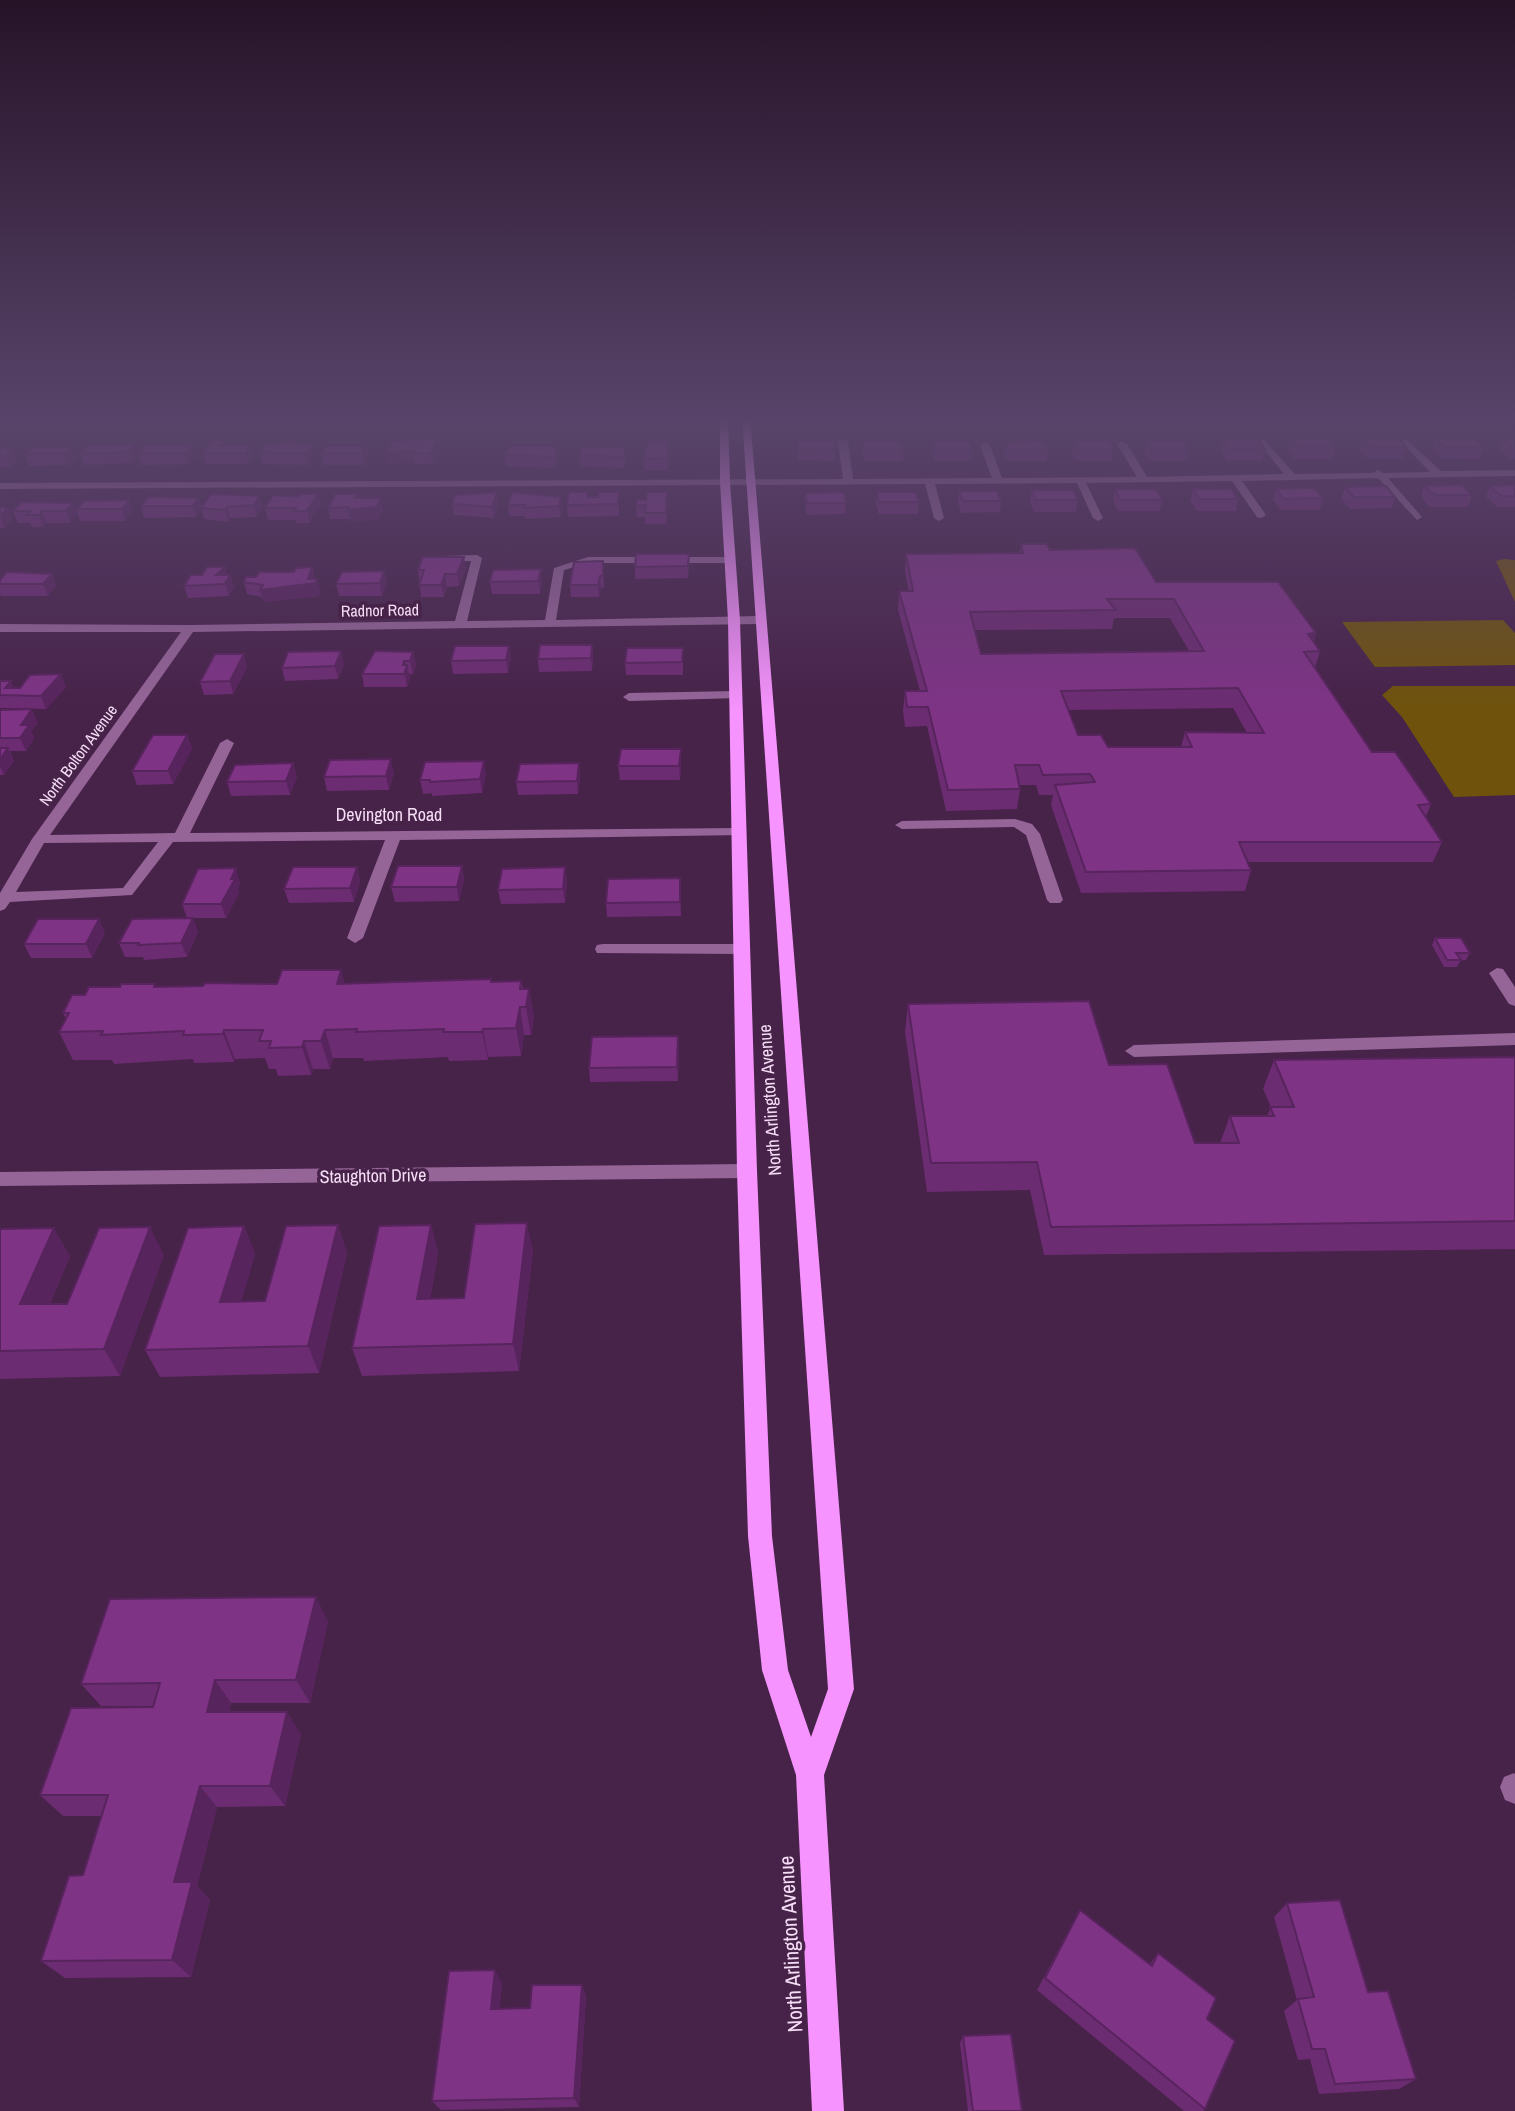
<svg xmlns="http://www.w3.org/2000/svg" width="1515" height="2111" viewBox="0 0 1515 2111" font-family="'Archivo Narrow',sans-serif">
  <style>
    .green { fill: #6f530c }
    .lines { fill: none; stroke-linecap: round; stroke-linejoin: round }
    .minor { fill: #956598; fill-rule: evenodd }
    .major { fill: #f793fe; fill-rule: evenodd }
    .wall { fill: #6c2c72; fill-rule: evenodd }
    .shaded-wall { fill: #58245d }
    .building { fill: #7e3385; stroke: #58245d; stroke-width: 2; fill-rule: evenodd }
    .labels { text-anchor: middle; stroke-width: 7; stroke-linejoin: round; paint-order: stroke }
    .far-street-label { font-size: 16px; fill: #f6def7; stroke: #472249 }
    .street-label { font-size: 18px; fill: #f6def7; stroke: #472249 }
    .near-street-label { font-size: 21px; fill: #f6def7; stroke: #472249 }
  </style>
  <rect width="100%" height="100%" fill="#472249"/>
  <path class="green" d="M1504 559 1515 560V602L1496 561Z
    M1503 620 1515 633V665L1375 667 1342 622Z
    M1393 686H1515V795L1454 797 1402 717 1382 695Z"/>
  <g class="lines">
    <path class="minor" d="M843 439 848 442 853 479 992 478 980 445 985 442 990 445 1002 478 1137 477 1117 444 1122 441 1127 444 1147 477 1284 474 1258 442 1263 439 1295 474 1373 473 1378 470 1383 473 1430 472 1403 444 1401 442 1406 439 1441 471 1515 470V476L1388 478 1422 517 1417 520 1378 478 1242 481 1266 515 1261 518 1257 517 1232 481 1086 483 1103 518 1098 521 1093 518 1077 483 935 484 944 518 939 521 934 518 925 484 0 489V483L843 479 838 442Z
      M477 555 482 558 467 621 545 620 554 568 588 557H731L736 560 731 563H588L564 570 556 620 760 616 766 620 760 624 193 632 50 835 175 833 220 743 227 739 234 743 190 833 739 828 744 829V835L400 840 363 938 355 943 347 938 385 840 173 842 132 895 10 902 5 909 0 911V893L32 839 181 632H0V624L190 625 455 621 471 561 441 562 436 559 441 556ZM158 842 123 888 16 892 44 843Z
      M736 691 740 692V698L629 701 623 697 629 693Z
      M1015 819 1032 824 1040 834 1063 900 1060 903H1050L1047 900 1026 835 1014 827 902 829 895 825 902 821Z
      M603 944H742L750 949 742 954 597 953 595 949 597 945Z
      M1497 968 1503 969 1515 987V1006L1509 1004 1489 973Z
      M1515 1033V1045L1134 1057 1125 1051 1134 1045Z
      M747 1164 754 1166 757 1171 754 1176 747 1178 0 1186V1172Z
      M1514 1773 1515 1774V1804L1505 1800 1500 1787 1504 1777Z"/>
    <path class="major" d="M720 416H728L730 482 740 620 757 1171 772 1536 788 1670 811 1737 828 1689 742 416H750L854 1689 824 1775 844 2111H812L796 1775 762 1670 748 1536 737 1171 728 620 720 482Z"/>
  </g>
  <path class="wall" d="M0 416H20L16 420H0Z
    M214 416H228L227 419H215Z
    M1363 438 1406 447 1403 458H1367L1359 449Z
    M1436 438 1483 448 1479 459 1441 458 1432 449Z
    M1515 438V458H1509L1499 449 1503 439Z
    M1291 439 1336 448 1333 459H1295L1288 450Z
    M224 440 225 445H250L253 456 248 464H206L203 453Z
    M1223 440 1265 449 1262 460H1227L1221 451Z
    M436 441 438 452 433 464H415V461L388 464 386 453Z
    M798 441 835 450V461L798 460Z
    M863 441 903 450V461H864L862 452Z
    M933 441 972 450 971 461H935L933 452Z
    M1074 441 1114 450 1112 461H1076L1072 452Z
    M1146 441 1189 450 1187 461H1149L1144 452Z
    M1005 442 1048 450 1046 461H1008L1004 453Z
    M298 444 315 455 309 465 263 464 260 452Z
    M192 445 195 456 189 464 141 465 138 456 132 463 84 465 80 454 87 446 138 454Z
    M366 446 368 457 364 465H323L321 454Z
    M625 446 626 458 624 468 581 466 580 455Z
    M72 447 76 458 69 465 29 466 25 454Z
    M0 448 14 449 18 460 12 467H0Z
    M669 451 668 470H644V459Z
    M505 455 558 457 555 468 506 466Z
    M1515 485V507H1497L1486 497 1490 486Z
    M1424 486 1472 495 1468 507H1430L1421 497Z
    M1345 487 1395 497 1392 508 1350 509 1341 498Z
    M1115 489 1162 500 1160 511H1118L1113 501Z
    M1193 489 1238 499 1236 511H1197L1190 501Z
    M1276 489 1323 498 1320 510H1281L1273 500Z
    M1032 490 1078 500 1076 512H1034L1030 501Z
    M959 491 1001 501 1000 512 961 513 958 502Z
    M497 492 498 504 494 518 454 515 452 504Z
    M877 492 919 502 918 514H879L876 504Z
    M805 493 846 503 845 514 806 515Z
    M211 494 263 507 257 517 230 518 228 522 204 519 202 510 196 517 144 518 141 506 199 498 202 507Z
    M318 494 321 505 309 523H296V520H268L265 508 298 497Z
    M358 494 359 498 383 510 379 519 350 522 349 519H330L328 508Z
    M561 497 563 508 561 517 525 519V516H509L508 505Z
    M588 497 619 503V516L568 517 567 505Z
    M129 500 132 512 125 521H80L76 509Z
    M73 503 77 514 70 523H47L43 527H32L30 523H18L13 511Z
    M668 504 666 524H645V517H637L636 506Z
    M0 507 8 508 12 520 4 528H0Z
    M1021 544 1050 550 1156 582 1316 633 1314 642 1320 651 1315 668 1372 752 1431 804 1426 816 1442 842 1433 862H1248L1251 870 1245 891 1081 893 1051 805 1053 795H1039L1036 785H1019L1020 789 1017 809 946 811 927 726 905 727 903 711 905 691H920L898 610 899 591H909L905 572 906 554 1020 553ZM1114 618H1170L1189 651 981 654 975 630 1112 629ZM1233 708 1247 733 1185 732 1181 747H1108L1078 735 1069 710Z
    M603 561 604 588H601L599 597H571L570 585Z
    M689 566 688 578 635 579V567Z
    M312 567 315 579H317L320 592 319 596 264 602 262 597 247 594 244 582 256 577 294 572Z
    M466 569 459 586 447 587 444 597H421L418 570Z
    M52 574 56 586 48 596H1L0 593V580Z
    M227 575H230L234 587 229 596 188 598 184 586Z
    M542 581 540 594H492L490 582Z
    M387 583 382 596H339L336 584Z
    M592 645 593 657 592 671 539 672 538 659Z
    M683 648V675H626L625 663Z
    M413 652 416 665 413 674H409L410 678 407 687H364L362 674Z
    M511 658 508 673 453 674 451 661Z
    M344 664 338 679 285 681 282 668Z
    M247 667 233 694 204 695 200 682Z
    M0 681 14 688 66 687 46 709 0 708Z
    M0 711 38 723 31 731 34 738 26 751H10L14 761 4 775H0Z
    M187 735 192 749 173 784 137 785 132 771Z
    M681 749V762L680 780H620L618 766Z
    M293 763 297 777 290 795 231 796 227 782Z
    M579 763 580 776 578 794 518 795 516 782Z
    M394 773 389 790 327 791 324 777Z
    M486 774 482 793 432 796V793L423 794 420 780Z
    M462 866 464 880 459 901 395 902 391 887Z
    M357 867 360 881 354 902 289 903 284 889Z
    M565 867 567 881 565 903 501 904 498 890Z
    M680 878 681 916 607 917 606 903Z
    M240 882 238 889 239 893 226 918H193L198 932 187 957 144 960 143 957H125L119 943 187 918 182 904Z
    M105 933 92 958H31L24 944Z
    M1435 938 1470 953 1466 960H1461L1457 967H1444L1432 945Z
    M491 979 492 982 521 981 523 989H529L534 1017 531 1035H524L521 1056 488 1057V1060L449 1061 448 1057 364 1061 363 1058H333L330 1069H313L311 1075 278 1076 276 1069H269L265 1058 235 1059 234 1062 194 1063 193 1059 114 1064 112 1060H73L59 1032 66 1019 63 1013 85 995 156 987 345 983Z
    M908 1004 1109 1065 1195 1143H1220L1230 1116H1267L1271 1107 1263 1089 1274 1060 1515 1057V1249L1044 1255 1030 1190 927 1192 905 1032Z
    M678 1036 679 1050 678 1081 590 1082 589 1068Z
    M338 1225 347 1253 319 1373 160 1377 145 1350 244 1226 255 1254 241 1302 265 1301Z
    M431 1225 438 1253 430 1299 464 1298 533 1251 519 1371 362 1376 352 1348Z
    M0 1230 70 1256 50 1304H67L164 1255 120 1376 0 1379Z
    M328 1621 310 1703H231L229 1712 301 1734 285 1806 217 1807 197 1886 210 1900 191 1977 65 1978 41 1961 83 1875 102 1816H63L40 1795 153 1707 154 1706H101L81 1684Z
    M1287 1903 1368 1992 1416 2079 1399 2089 1319 2094 1310 2059 1298 2060 1284 2011 1297 2000 1274 1917Z
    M1080 1910 1150 1964 1158 1953 1207 2019 1205 2109 1203 2111H1184L1037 1990Z
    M502 1983 499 2009 530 2008 582 1985 586 1997 579 2107 441 2110 432 2101Z
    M963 2036 1022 2111H968L960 2043Z"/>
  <path class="shaded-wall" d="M436 441 438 452 433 464 431 453Z
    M135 444 139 455 132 463 129 452Z
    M313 444 315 455 309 465 307 454Z
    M192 445 195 456 189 464 186 453Z
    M250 445 253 456 248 464 245 453Z
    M366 446 368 457 364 465 362 453Z
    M557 446 558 457 555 468 554 457Z
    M625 446 626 458 624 468V457Z
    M72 447 76 458 69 465 65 454Z
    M14 449 18 460 12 467 7 456Z
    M415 450 413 453 415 461 388 464 386 453Z
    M497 492 498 504 494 518 492 507Z
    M318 494 321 505 309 523 307 511Z
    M358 494 360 505 381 498 383 510 379 519 350 522 348 510Z
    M260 496 263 507 257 517 254 505Z
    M561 497 563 508 561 517 559 506Z
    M199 498 202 510 196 517 193 506Z
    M129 500 132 512 125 521 122 509Z
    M73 503 77 514 70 523 66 511Z
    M227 507 230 518 228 522 225 510Z
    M8 508 12 520 4 528 0 516Z
    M42 511 47 523 43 527 39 515Z
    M464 557 466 569 459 586 457 574Z
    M225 567 228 579 216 575Z
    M312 567 315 579H317L320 592 319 596 264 602 260 590 308 579Z
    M541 569 542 581 540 594 538 581Z
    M384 571 387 583 382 596 380 583Z
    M52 574 56 586 48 596 43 584Z
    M445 574 447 587 444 597 441 585Z
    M230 575 234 587 229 596 225 584Z
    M600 576 601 588 599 597 598 585Z
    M1316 633 1311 651 1308 634Z
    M592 645 593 657 592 671 591 658Z
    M509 646 511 658 508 673 506 660Z
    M341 651 344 664 338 679 335 666Z
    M413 652 416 665 413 674 410 661Z
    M244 654 247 667 233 694 230 681Z
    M404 661 406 670 407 665 410 678 407 687 403 665Z
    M61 674 66 687 46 709 41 696Z
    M11 681 16 694 5 688Z
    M32 709 38 723 31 731 34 738 26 751 20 738 21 725Z
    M187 735 192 749 173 784 168 771Z
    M8 748 14 761 4 775 0 766V759Z
    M681 749V762L680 780 679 766Z
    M391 759 394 773 389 790 386 776Z
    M484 761 486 774 482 793 480 779Z
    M293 763 297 777 290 795 286 781Z
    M579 763 580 776 578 794 577 781Z
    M462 866 464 880 459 901 457 887Z
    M357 867 360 881 354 902 350 888Z
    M565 867 567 881 565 903 563 889Z
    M236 868 240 882 238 889 239 893 226 918 221 904Z
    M193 918 198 932 187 957 181 943Z
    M99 919 105 933 92 958 86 944Z
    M341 970 349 998 337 984Z
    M529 989 534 1017 531 1035 526 1007Z
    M520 1007 524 1035 521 1056 516 1028Z
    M483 1029 488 1057V1060L482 1032Z
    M224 1030 235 1059 234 1062 223 1034Z
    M325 1030 333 1058 330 1069 321 1041Z
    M678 1036 679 1050 678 1081 677 1067Z
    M304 1041 313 1069 311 1075 302 1047Z
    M527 1223 533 1251 519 1371 513 1344Z
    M338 1225 347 1253 319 1373 308 1346Z
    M431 1225 438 1253 425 1327 417 1299Z
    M244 1226 255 1254 233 1330 220 1302Z
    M150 1227 164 1255 120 1376 104 1349Z
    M54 1228 70 1256 38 1332 20 1304Z
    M316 1597 328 1621 310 1703 296 1680Z
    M215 1680 231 1703 223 1735 207 1712Z
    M287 1712 301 1734 285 1806 270 1786Z
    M200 1786 217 1807 197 1886 210 1900 191 1977 172 1960 174 1882Z
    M495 1970 502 1983 498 2021 491 2009Z
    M582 1985 586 1997 579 2107 574 2098Z"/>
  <path class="building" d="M1363 438H1398L1406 447H1371Z
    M1436 438H1474L1483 448 1445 447Z
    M1515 438V447H1513L1503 439Z
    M434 439 436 441 431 453H413L415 450 386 453 392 441Z
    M1291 439H1329L1336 448H1298Z
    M212 440H224L220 445H250L245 453H203Z
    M668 440V458L644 459 647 441Z
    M1223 440H1258L1265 449H1230Z
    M297 441 296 444H313L307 454 260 452 266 444Z
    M798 441H835V450L798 449Z
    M863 441H901L903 450H865Z
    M933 441H969L972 450H936Z
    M1044 441 1048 450H1009L1005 442Z
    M1074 441H1110L1114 450H1078Z
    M1146 441H1184L1189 450H1151Z
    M135 444 129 452 80 454 87 446Z
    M145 445H192L186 453 138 454Z
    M325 446H366L362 453 321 454Z
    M508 446H557L554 457 505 455Z
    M625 446 624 457 580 455 581 447Z
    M32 447H72L65 454H25Z
    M0 448 14 449 7 456H0Z
    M1462 485 1472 495H1434L1424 486Z
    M1515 485V496H1501L1490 486Z
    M1386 486 1395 497H1354L1345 487Z
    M1314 488 1323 498 1284 499 1276 489Z
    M1115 489H1156L1162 500H1120Z
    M1193 489H1231L1238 499H1199Z
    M1032 490H1073L1078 500H1036Z
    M959 491H997L1001 501H963Z
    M497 492 492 507 452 504 455 495Z
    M512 492 561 497 559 506 524 508 525 505H508Z
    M569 492H587V497H598V492H619L618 504 567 505Z
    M647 492H667L666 513H645L646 505 636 506 637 500H646Z
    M844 492 846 503H807L805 493Z
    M877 492H916L919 502H879Z
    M211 494 260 496 254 505 227 507 225 510 201 508Z
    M300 494H318L307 511H294L296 508H265L273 495 298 497Z
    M335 494H358L355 498H381L377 507 348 510 349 507 328 508Z
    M148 497 199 498 193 506H141Z
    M129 500 122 509H76L84 501Z
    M21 502 73 503 66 511H42L39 515H27L31 511H13Z
    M0 507 8 508 0 516Z
    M1021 544H1047L1050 550 1135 548 1156 582H1278L1316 633 1308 634 1320 651 1304 652 1372 752H1395L1431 804 1418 805 1442 842H1239L1251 870 1086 872 1055 785 1095 782 1090 774 1043 775 1039 765H1015L1020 789 948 790 928 707H907L905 691H927L899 591H913L906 554 1023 553ZM1107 599H1174L1204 651 981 654 970 612 1116 610ZM1238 688 1264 733 1185 732 1192 747H1108L1101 735H1078L1061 691Z
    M636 554H689L688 566 635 567Z
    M423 557H464L457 574H445L441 585H419L424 570H418Z
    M603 561V576H600L598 585H570L574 562Z
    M207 567H225L216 575H230L225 584 184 586 191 575H202Z
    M312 567 308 579H317L316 583 260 590 263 585 244 582 246 577H256L259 572H294L296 568Z
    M541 569 538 581 490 582 493 570Z
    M384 571 380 583 336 584 342 572Z
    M7 572 52 574 43 584H0V580Z
    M540 645H592L591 658 538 659Z
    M455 646H509L506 660 451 661Z
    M627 648H683L682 662 625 663Z
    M341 651 335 666 282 668 288 652Z
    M375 651 413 652 410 661H404L403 665H407L404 674H362Z
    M215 654H244L230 681 200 682Z
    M61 674 41 696 0 695V681H11L5 688H20L30 675Z
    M32 709 21 725H29L20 738H0V711L1 710Z
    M153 735H187L168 771H132Z
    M0 748H8L0 759Z
    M621 749H681L679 766H618Z
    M391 759 386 776 324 777 330 760Z
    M484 761 480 779 430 782V780H420L425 762Z
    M293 763 286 781 227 782 235 765Z
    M579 763 577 781 516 782 520 764Z
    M398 866H462L457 887H391Z
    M293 867H357L350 888 284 889Z
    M565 867 563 889 498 890 502 869Z
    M236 868 231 879H235L221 904H182L198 869Z
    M680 878V902L606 903 608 879Z
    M193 918 181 943 138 945 139 943H119L132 919Z
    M38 919H99L86 944H24Z
    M1435 938H1461L1470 953H1456L1461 960H1447Z
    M282 970H341L337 984 491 979V982L521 981 520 989H529L526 1007H520L516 1028 483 1029 482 1032H443L444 1029 356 1032 357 1029 325 1030 321 1041H304L302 1047 269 1048 271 1041H259L263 1030H224L223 1034 183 1035 184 1031 101 1035 103 1031 59 1032 69 1013H63L72 995H85L89 987H120L121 984H155L154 987 203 986 205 983 277 984Z
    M1089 1001 1109 1065 1167 1064 1195 1143H1239L1230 1116H1274L1270 1107H1294L1274 1060 1515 1057V1221L1051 1227 1037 1162 931 1163 908 1004Z
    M678 1036 677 1067 589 1068 592 1037Z
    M527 1223 513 1344 352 1348 379 1226 431 1225 417 1299 464 1298 475 1224Z
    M338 1225 308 1346 145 1350 188 1228 244 1226 220 1302 265 1301 286 1226Z
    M150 1227 104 1349 0 1351V1229L54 1228 20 1304H67L99 1228Z
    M316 1597 296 1680H215L207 1712H287L270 1786H200L174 1882H192L172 1960 41 1961 69 1876 83 1875 108 1795H40L71 1708 153 1707 160 1683 81 1684 110 1599Z
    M1340 1900 1368 1992 1388 1991 1416 2079 1335 2084 1325 2049H1312L1298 1999 1314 1997 1287 1903Z
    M1080 1910 1152 1966 1158 1953 1216 1998 1207 2019 1235 2041 1205 2109 1045 1978Z
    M495 1970 491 2009 530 2008 532 1985H582L574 2098 432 2101 449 1971Z
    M1011 2034 1022 2111H973L963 2036Z"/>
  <linearGradient id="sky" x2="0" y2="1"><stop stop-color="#271328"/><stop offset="0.59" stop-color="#58446a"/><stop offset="1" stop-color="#58446a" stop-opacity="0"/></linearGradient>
  <rect width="1515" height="711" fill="url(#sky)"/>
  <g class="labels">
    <g class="far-street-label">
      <text transform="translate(380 610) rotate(-1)" y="6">Radnor Road</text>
      <text transform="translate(78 755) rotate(-54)" y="6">North Bolton Avenue</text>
    </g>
    <g class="street-label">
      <text x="389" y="821">Devington Road</text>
      <text transform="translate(770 1100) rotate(-94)" y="6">North Arlington Avenue</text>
      <text transform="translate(373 1176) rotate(-1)" y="6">Staughton Drive</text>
    </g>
    <g class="near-street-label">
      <text transform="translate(791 1944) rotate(-93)" y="7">North Arlington Avenue</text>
    </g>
  </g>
</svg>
